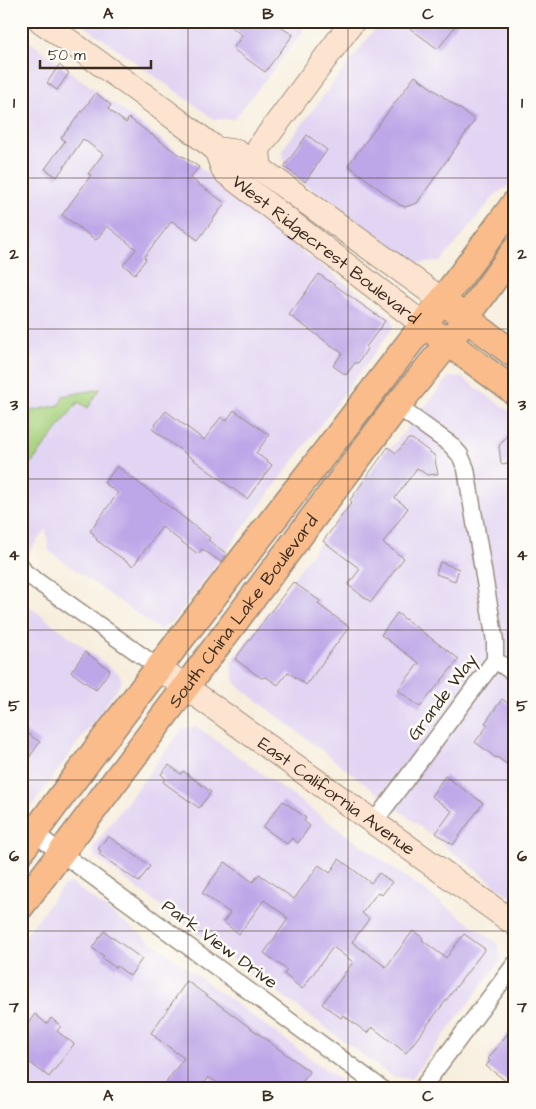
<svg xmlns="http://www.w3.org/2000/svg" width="536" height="1109" viewBox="0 0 536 1109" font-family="'Architects Daughter',sans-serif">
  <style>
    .built { fill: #e2d4f3 }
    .green { fill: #a7d27e; stroke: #717e4e }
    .building { fill: #bea7e8 }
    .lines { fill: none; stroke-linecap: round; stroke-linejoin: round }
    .street-casing { stroke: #998c7e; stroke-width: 19 }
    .secondary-casing { stroke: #998c7e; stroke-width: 26 }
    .primary-casing { stroke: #998c7e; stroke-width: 29 }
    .street { stroke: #fff; stroke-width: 16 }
    .secondary { stroke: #fde4d0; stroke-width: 24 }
    .primary { stroke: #f9bc8a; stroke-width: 26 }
    .grid { fill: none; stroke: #3b2a1e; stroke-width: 1; stroke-opacity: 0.55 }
    .labels { text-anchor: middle; stroke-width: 5; stroke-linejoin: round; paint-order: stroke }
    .street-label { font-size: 18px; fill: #3b2a1e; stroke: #fdfcf7 }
    .neatline { fill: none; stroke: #3b2a1e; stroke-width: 2 }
    .grid-label { font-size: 16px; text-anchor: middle; font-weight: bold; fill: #3b2a1e }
  </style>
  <rect width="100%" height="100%" fill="#fdfcf7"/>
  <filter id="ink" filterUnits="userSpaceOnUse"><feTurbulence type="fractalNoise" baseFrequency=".02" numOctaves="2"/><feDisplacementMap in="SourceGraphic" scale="10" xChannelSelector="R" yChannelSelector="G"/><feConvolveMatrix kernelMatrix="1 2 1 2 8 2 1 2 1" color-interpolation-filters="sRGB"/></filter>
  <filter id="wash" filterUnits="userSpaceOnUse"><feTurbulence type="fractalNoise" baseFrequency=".0096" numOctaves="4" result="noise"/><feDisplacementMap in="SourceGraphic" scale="20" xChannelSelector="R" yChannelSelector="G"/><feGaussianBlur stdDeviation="1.12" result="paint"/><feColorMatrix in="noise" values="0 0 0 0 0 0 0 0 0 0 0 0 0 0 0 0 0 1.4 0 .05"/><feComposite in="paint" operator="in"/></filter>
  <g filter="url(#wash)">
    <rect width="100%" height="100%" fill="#f7eedd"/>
    <path class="built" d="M78 21H300L303 32 234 119H214Z
      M381 21H515V182L496 194 441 262 418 263 286 171 282 150Z
      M21 35 250 205 288 241 392 318 393 328 173 622 159 630 49 551 46 529 21 564Z
      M449 377H461L515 415V897L512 898 235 683 231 662 378 464Z
      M21 600 119 674 122 682 21 821Z
      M196 726 497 943 502 959 411 1079 391 1076 95 857 93 847 182 729Z
      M71 883 351 1088H21V941L62 887Z"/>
    <path class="green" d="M100 389 88 408 78 402 21 477V413L60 405 63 396Z"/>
    <g id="blocks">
      <path class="building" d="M223 21H287L282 28 293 35 265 72 233 49 242 35Z
        M400 21H459L438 49Z
        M59 65 69 73 57 90 47 83Z
        M415 76 475 120 417 203 405 207 400 205 348 165Z
        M96 93 111 105 108 109 126 123 129 118 182 157 183 156 199 167 190 178 225 203 198 240 172 221 144 257 146 259 135 274 123 265 136 249 107 226 96 240 62 215 91 175 88 174 103 154 83 139 57 177 45 169 65 141 61 138Z
        M307 135 327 150 305 182 284 167Z
        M319 274 385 321 366 347 367 349 358 363H355L346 375 333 366 342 353 289 315Z
        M234 410 269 435 256 453 272 465 247 499 152 429 166 411 204 440 221 417 226 421Z
        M515 425V462L501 464 499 446Z
        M408 439H412L434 455 438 474 427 475 417 468 395 498 408 508 383 543 404 558 371 602 348 585 360 569 323 541 352 502 350 500 388 447 396 453Z
        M117 466 210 538 208 540 227 554 221 562 202 549 198 554 162 527 133 566 96 540 97 539 93 535 94 534 90 531 118 493 104 483Z
        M440 562 459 569 455 581 436 574Z
        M293 582 320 601 318 604 349 627 306 685 288 672 278 685 266 677 261 678 235 659Z
        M397 613 459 659 420 707 398 690 419 663 381 635Z
        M85 652 110 670 96 690 71 672Z
        M502 699 515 708V770L497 757 496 758 475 742 488 725 485 723Z
        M21 729 40 742 21 769Z
        M169 765 181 774 183 771 211 792 199 808 163 782 165 778 161 774Z
        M445 776 483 803 453 845 436 833 452 811 431 796Z
        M283 801 306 818 304 821 310 826 298 843 292 838 287 844 263 827Z
        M108 836 150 866 139 882 99 854 101 851 98 849Z
        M339 859 371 883 379 873 392 882 382 895 378 892 362 913 369 919 352 942 386 967 413 931 423 938 422 940 446 958 464 934 485 949 406 1053 372 1027 367 1033 343 1015 341 1018 322 1004 353 962 333 947 302 989 284 974 287 970 264 953 288 919 285 917 286 916 264 900 239 934 223 922 230 913 202 893 225 862 253 882 259 874 294 899 319 865 330 873Z
        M104 931 142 959 130 976 117 966 116 968 102 958 104 956 92 948Z
        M187 981 310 1072 298 1088H224L209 1077 201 1088H162L184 1058 155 1037 156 1036 151 1033Z
        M35 1014 47 1024 51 1018 61 1026 57 1031 74 1044 49 1077 21 1056V1032Z
        M515 1024V1088L486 1066 490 1061 488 1059Z"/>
    </g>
  </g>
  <g filter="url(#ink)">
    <use href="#blocks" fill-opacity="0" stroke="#998c7e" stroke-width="1"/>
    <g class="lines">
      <g class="street-casing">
        <path id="street" d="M21 566 24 572 159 668
          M495 660 515 674
          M374 822 495 660V641L466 469 460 455 450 444 397 406
          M34 833 381 1088
          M422 1088 515 964"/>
      </g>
      <g class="secondary-casing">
        <g id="secondary">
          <path d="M41 21 152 101 216 149 237 152 442 300"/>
          <path id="s1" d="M216 149 224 171 424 325"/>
          <path d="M260 168 258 152 260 146 353 21"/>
          <path id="s2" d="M159 668 515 924"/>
        </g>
      </g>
      <g class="primary-casing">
        <g id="primary">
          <path d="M452 308 515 355"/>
          <path d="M435 333 515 392"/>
          <path d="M21 851C181 632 354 421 515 203"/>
          <path id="s3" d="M21 906 397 406 448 343 515 250"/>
        </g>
      </g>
      <use href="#street" class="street"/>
      <use href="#secondary" class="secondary"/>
      <use href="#primary" class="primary"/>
    </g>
  </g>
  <path class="grid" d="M188 21V1088M348 21V1088M21 178H515M21 329H515M21 479H515M21 630H515M21 780H515M21 931H515"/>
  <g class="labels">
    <g class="street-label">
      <text dy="6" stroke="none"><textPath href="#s1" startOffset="152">West Ridgecrest Boulevard</textPath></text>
      <text dy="6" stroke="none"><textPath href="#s3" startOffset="369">South China Lake Boulevard</textPath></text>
      <text transform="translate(442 697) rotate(-53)" y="6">Grande Way</text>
      <text dy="6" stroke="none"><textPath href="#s2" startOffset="219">East California Avenue</textPath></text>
      <text transform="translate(220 944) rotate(36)" y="6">Park View Drive</text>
    </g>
  </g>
  <rect width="536" height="1109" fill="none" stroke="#fdfcf7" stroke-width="55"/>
  <path d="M40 60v8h111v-8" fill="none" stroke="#3b2a1e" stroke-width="2.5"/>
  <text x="48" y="60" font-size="15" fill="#3b2a1e" stroke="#fdfcf7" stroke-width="4" paint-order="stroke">50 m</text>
  <rect x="28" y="28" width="480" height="1054" class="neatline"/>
  <g class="grid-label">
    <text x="108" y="19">A</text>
    <text x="268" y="19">B</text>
    <text x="428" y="19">C</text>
    <text x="14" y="108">1</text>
    <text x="522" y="108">1</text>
    <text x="14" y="259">2</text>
    <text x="522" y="259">2</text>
    <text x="14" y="410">3</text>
    <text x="522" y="410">3</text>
    <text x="14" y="560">4</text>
    <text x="522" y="560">4</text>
    <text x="14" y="711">5</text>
    <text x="522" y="711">5</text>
    <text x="14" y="861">6</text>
    <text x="522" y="861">6</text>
    <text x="14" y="1012">7</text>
    <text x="522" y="1012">7</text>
    <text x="108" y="1101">A</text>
    <text x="268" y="1101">B</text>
    <text x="428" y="1101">C</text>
  </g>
</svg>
